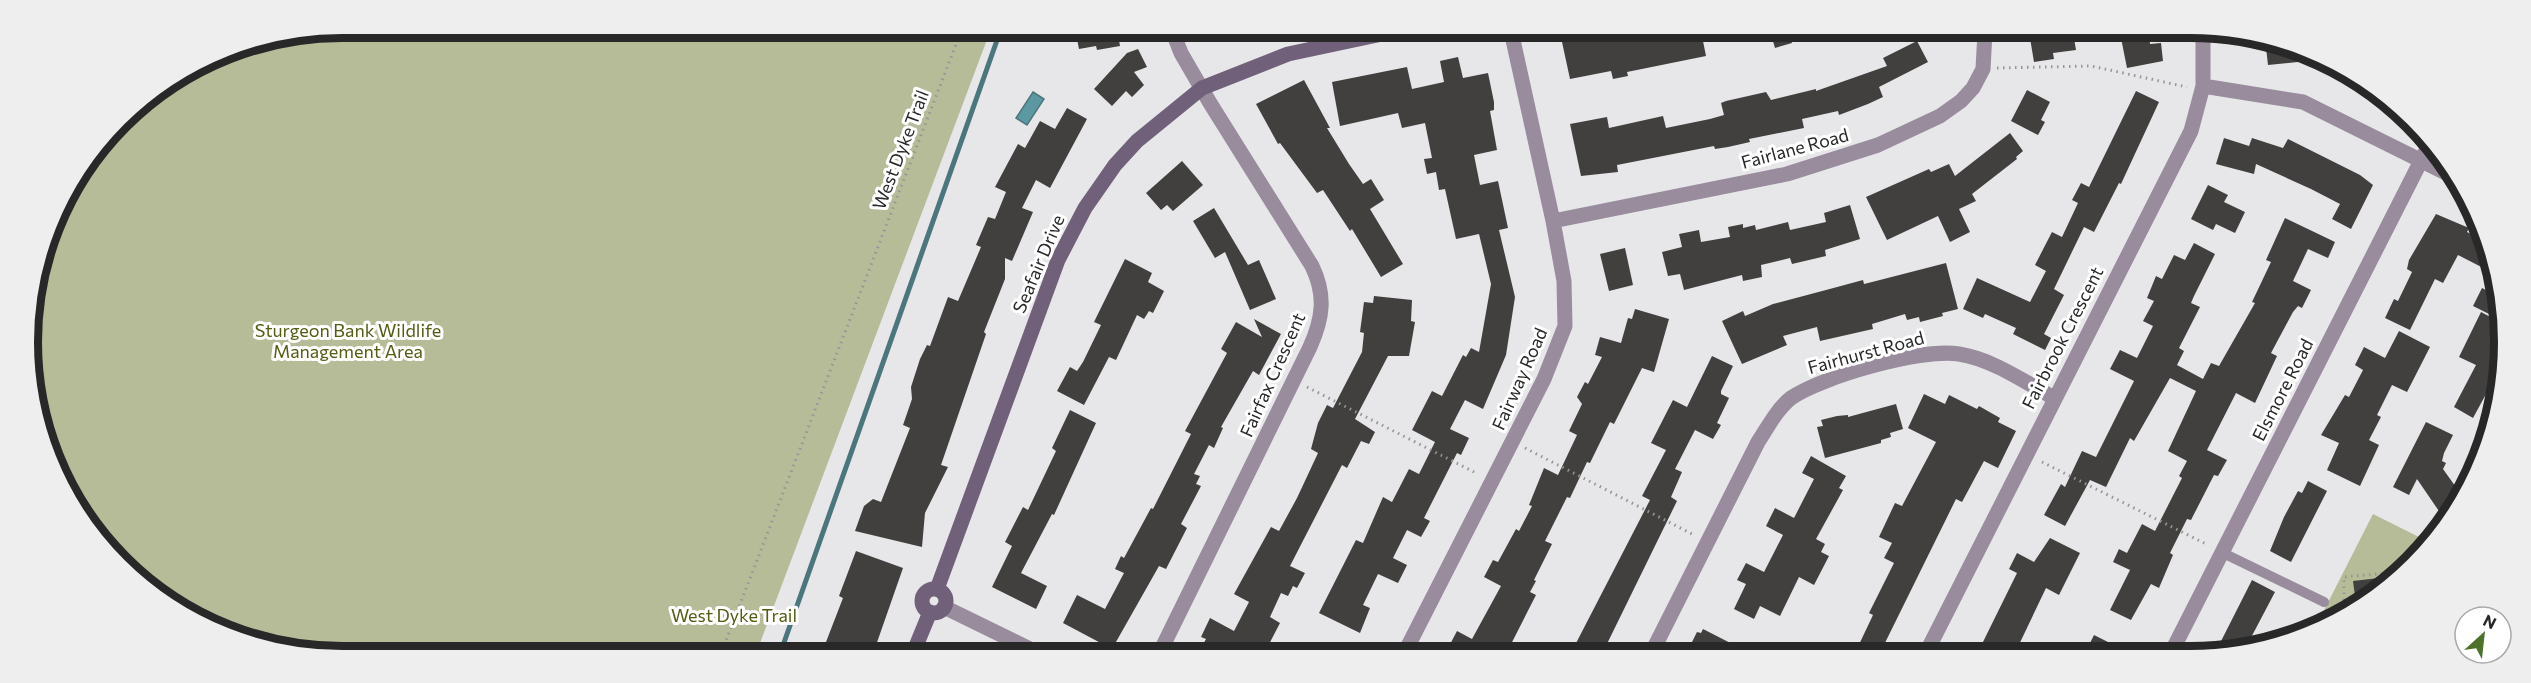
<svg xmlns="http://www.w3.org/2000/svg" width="2531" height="683" viewBox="0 0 2531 683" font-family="Commissioner,sans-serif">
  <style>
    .green { fill: #b6bb98 }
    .water { fill: #5c98a1; stroke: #4c767d; stroke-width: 1.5 }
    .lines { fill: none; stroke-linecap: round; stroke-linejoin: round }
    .stream { stroke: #4c767d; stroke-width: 5 }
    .building { fill: #41403e }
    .path { stroke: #969698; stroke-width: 3; stroke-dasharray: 1.5 4.5; stroke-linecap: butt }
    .lane { stroke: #988c9d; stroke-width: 10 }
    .street { stroke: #988c9d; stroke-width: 15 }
    .secondary { stroke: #716079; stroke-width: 15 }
    .labels { text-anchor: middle; stroke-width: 6; stroke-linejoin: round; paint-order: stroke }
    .street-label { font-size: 18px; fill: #282829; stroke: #fff }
    .park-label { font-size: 18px; fill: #565c12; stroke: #fff }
    .rim { fill: none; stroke: #282829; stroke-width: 8 }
  </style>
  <rect width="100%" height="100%" fill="#e7e7ea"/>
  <path class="green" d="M342 27 991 29 757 651 280 650 167 603 92 533 38 423 28 321 60 202 134 105 221 51Z
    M2373 514 2429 542 2412 564 2328 624 2315 628Z"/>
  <path class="water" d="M1033 92 1044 99 1027 125 1016 118Z"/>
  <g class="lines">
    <path class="stream" d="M781 651 1001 29"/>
  </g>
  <path class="building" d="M1075 29H1117L1120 46 1097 50 1096 46 1079 49Z
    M1595 31H1701L1706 56 1627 72 1628 76 1613 79 1611 71 1570 79 1562 42 1596 35Z
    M1770 31 1789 32 1792 43 1775 48Z
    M2029 32H2073L2076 50 2053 53 2054 59 2034 62Z
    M2120 33H2149L2150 44 2161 43 2163 61 2127 68Z
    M2265 39 2281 46 2317 60 2268 65Z
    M1917 41 1928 62 1879 87 1883 97 1868 104 1839 115 1838 111 1802 119 1804 128 1749 139 1750 142 1728 147 1715 149 1714 146 1617 165 1618 172 1581 176 1570 124 1607 117 1609 128 1663 116 1666 128 1710 119 1724 115 1721 103 1726 101 1766 92 1771 100 1816 89V91L1887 66 1883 58Z
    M1138 49 1147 67 1134 72 1144 85 1132 97 1126 91 1112 106 1094 89 1127 53Z
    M1458 57 1463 78 1488 73 1494 102V110L1490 111 1497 150 1474 155 1480 185 1498 181 1508 228 1499 230 1515 297 1506 355 1483 409 1465 400 1450 429 1469 438 1461 455 1457 453 1424 518 1430 521 1421 537 1407 530 1393 558 1407 565 1398 583 1378 574 1363 605 1370 608 1360 633 1319 613 1356 540 1363 543 1383 497 1392 502 1409 469 1419 474 1435 442 1412 430 1432 391 1442 396 1463 355 1466 357 1471 348 1479 352 1491 284 1479 234 1456 239 1445 189 1439 190 1436 172 1427 174 1424 159 1432 158 1425 123 1402 128 1398 113 1340 126 1332 82 1407 67 1412 89 1444 82 1440 61Z
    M1304 80 1330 128H1327L1349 164 1363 184 1371 179 1384 200 1370 209 1403 264 1381 277 1352 229 1350 231 1323 190 1317 193 1280 143 1278 144 1256 104Z
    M2027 90 2050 102 2041 120 2045 122 2038 135 2011 121Z
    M2136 91 2159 102 2121 184 2119 183 2094 232 2084 227 2054 289 2064 295 2044 334 2051 338 2045 350 2013 334 2016 328 1985 314 1983 318 1963 309 1977 278 2030 302 2046 271 2035 265 2052 232 2062 237 2078 203 2072 200 2081 183 2089 187Z
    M1067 108 1087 119 1050 188 1036 180 1022 208 1033 212 1012 261 1005 258V279L984 332 986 334 941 465 948 467 925 513 922 547 855 531 864 506 873 499 881 502 910 428 903 425 912 399 911 387 920 359 927 345 930 346 948 297 958 301 981 247 976 245 988 217 995 219 1006 192 995 187 1018 144 1025 148 1040 121 1055 129Z
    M2010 133 2023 151 2016 157 2017 159 1972 194 1976 201 1959 209 1970 232 1950 242 1938 216 1887 240 1866 197 1929 169 1931 172 1949 164 1955 176Z
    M2224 138 2249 146 2252 138 2283 148 2288 139 2360 175 2373 185 2351 229 2332 219 2340 204 2311 189 2256 164 2254 174 2216 164Z
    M1182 161 1203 185 1173 211 1167 205 1161 210 1146 193Z
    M2208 185 2228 195 2224 202 2245 212 2235 233 2216 224 2213 230 2191 219Z
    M1850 205 1860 239 1825 250 1826 256 1792 264 1790 258 1761 265 1762 277 1743 281 1742 275 1684 290 1680 274 1668 276 1662 252 1682 247 1679 234 1699 230 1701 242 1730 237 1728 227 1743 224V228L1755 225 1756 230 1788 222 1790 230 1826 222 1824 213Z
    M1214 208 1248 265 1259 260 1276 299 1250 310 1225 252 1215 258 1193 221Z
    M2436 214 2469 228 2467 232 2481 239 2495 274 2458 255 2443 283 2435 279 2410 330 2385 318 2394 299 2398 301 2412 272 2407 269 2409 260Z
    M2285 218 2335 242 2328 258 2308 249 2293 281 2311 290 2302 308 2298 306 2293 312 2271 353 2277 356 2255 403 2236 393 2207 450 2227 460 2218 476 2214 475 2191 520 2187 519 2170 553 2173 555 2159 588 2151 584 2131 620 2110 610 2130 570 2113 562 2119 549 2127 553 2142 524 2155 531 2182 478 2179 476 2187 461 2168 451 2196 391 2170 378 2134 441 2130 438 2106 487 2090 480 2065 526 2044 515 2061 484 2065 487 2082 451 2096 457 2134 381 2110 369 2120 350 2137 358 2153 326 2143 321 2154 301 2147 298 2156 276 2162 279 2174 255 2185 260 2194 243 2215 254 2194 296 2191 303 2200 307 2179 348 2184 351 2177 365 2203 379 2211 363 2219 366 2255 303 2252 302 2271 262 2266 260Z
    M1625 248 1633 285 1609 291 1600 254Z
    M1125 259 1152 273 1148 282 1164 291 1153 313 1149 311 1144 319 1137 315 1116 360 1109 357 1084 405 1057 391 1070 367 1077 371 1083 362 1101 325 1094 322Z
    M1946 263 1958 309 1942 313 1943 316 1920 322 1919 317 1907 320 1905 314 1872 324 1873 329 1820 341 1817 327 1783 336 1787 345 1742 364 1722 321 1743 311 1745 316 1773 304 1826 290 1863 280 1864 284 1876 281Z
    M2482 288 2498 296V306L2493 316 2473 306Z
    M1374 296 1412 300 1411 321 1415 322 1409 356H1388L1355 419 1375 432 1369 444 1361 441 1347 468 1342 465 1290 566 1305 573 1297 588 1293 586 1288 596 1281 593 1270 617 1280 623 1265 652H1199L1206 639 1201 637 1210 618 1234 631 1249 602 1234 594 1271 527 1279 531 1297 498 1318 453 1311 449 1318 423 1327 405 1333 408 1362 352 1364 333 1360 332 1364 302 1373 303Z
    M1635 309 1669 319 1654 372 1642 368 1614 424 1610 422 1590 463 1587 462 1570 498 1567 497 1545 541 1552 544 1534 580 1536 581 1530 592 1536 595 1507 652H1446L1457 631 1472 639 1501 586 1484 577 1493 560 1498 562 1516 529 1519 531 1532 506 1529 505 1544 468 1558 475 1577 435 1569 431 1582 404 1577 397 1585 382 1588 384 1602 357 1595 355 1600 337 1621 343 1628 318 1632 319Z
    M2481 312 2498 321V372L2473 418 2454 407 2476 365 2459 357Z
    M1254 319 1281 334 1259 375 1253 371 1221 427 1223 428 1214 448 1209 445 1194 474 1200 476 1196 484 1201 486 1181 524 1187 528 1166 569 1159 566 1112 649 1063 623 1077 595 1105 609 1124 573 1115 569 1121 556 1124 558 1151 508 1153 509 1191 434 1185 431 1227 353 1221 349 1236 322 1262 337Z
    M2399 331 2430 347 2407 392 2392 385 2377 415 2381 417 2369 440 2379 445 2360 486 2327 470 2339 443 2321 435 2345 395 2349 397 2363 370 2355 365 2364 347 2385 358Z
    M1712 356 1733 366 1721 391V394L1729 398 1717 423 1721 425 1713 439 1695 430 1675 469 1682 472 1671 497 1677 501 1603 652H1580L1573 649 1650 500 1642 496 1666 450 1651 443 1673 400 1687 407Z
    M1924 394 1945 404 1949 395 1977 409 1979 406 2000 418 1998 422 2016 431 1998 468 1984 461 1962 502 1956 499 1880 653H1855L1873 615 1869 613 1894 563 1884 558 1892 543 1879 537 1895 503 1902 506 1936 442 1908 428Z
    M1896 404 1903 429 1890 433 1891 437 1881 440V443L1825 458 1817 427 1823 426 1821 420 1837 416 1848 415V417Z
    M1070 410 1096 423 1054 515 1052 514 1021 573 1047 586 1036 609 992 587 1012 546 1005 542 1023 507 1028 510 1056 451 1052 448Z
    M2426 422 2453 435 2444 453 2442 461 2446 463 2443 469 2463 497 2453 511 2443 517 2417 479 2409 495 2393 487Z
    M1811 456 1846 476 1839 488 1843 490 1816 539 1825 544 1821 552 1829 556 1814 585 1799 577 1780 616 1760 606 1754 619 1734 609 1746 584 1737 580 1746 563 1764 572 1783 535 1766 526 1775 508 1794 518 1814 479 1802 473Z
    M2308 481 2327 491 2291 562 2270 551 2284 517 2298 491 2302 493Z
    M2050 538 2080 553 2059 595 2046 588 2015 653H1991L1980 648 2017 573 2009 569 2017 553 2034 562Z
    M856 551 903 568 874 651H849L826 642 843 598 839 596Z
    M2396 576 2367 596 2356 604 2353 581Z
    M2252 580 2275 592 2245 649 2230 653H2215Z
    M1703 629 1750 653 1687 652 1697 632 1701 633Z
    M2094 635 2130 653H2085Z"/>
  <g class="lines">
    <path class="path" d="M1997 68 2091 66 2187 87
      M1307 387 1478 474
      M1525 448 1692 534
      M2042 462 2208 545
      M2344 612V577L2400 572
      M722 651 962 29"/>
    <path class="lane" d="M2223 553 2324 602"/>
    <path class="street" d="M2203 86 2303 102 2456 178
      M1553 221 1787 174 1878 145 1940 116 1961 101 1973 88 1983 69 1985 32
      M944 607 1034 651
      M1160 652 1310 347C1323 318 1326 295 1312 266L1210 103 1181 53 1172 30
      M1405 652 1544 379 1565 326 1564 281 1553 221 1511 31
      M1652 652 1758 442C1768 427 1777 409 1791 398 1821 377 1922 348 1959 354 1992 359 2025 382 2054 398
      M1926 653 2191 131 2203 86V33
      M2171 653 2429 145"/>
    <path class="secondary" d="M922 601a12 12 0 1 1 24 0a12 12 0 1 1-24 0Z
      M937 589 1058 260 1085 208 1115 165 1137 141 1202 88 1288 54 1401 30
      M914 651 930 612"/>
  </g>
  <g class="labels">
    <g class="street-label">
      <text transform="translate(1795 149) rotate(-15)" y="6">Fairlane Road</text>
      <text transform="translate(901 150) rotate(-69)" y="6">West Dyke Trail</text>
      <text transform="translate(1039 264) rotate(-67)" y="6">Seafair Drive</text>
      <text transform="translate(2063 338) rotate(-63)" y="6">Fairbrook Crescent</text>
      <text transform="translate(1866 353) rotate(-15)" y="6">Fairhurst Road</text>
      <text transform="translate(1273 375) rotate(-66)" y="6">Fairfax Crescent</text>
      <text transform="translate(1520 379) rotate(-66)" y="6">Fairway Road</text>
      <text transform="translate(2283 390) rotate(-63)" y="6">Elsmore Road</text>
    </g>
    <g class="park-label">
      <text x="348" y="337">Sturgeon Bank Wildlife<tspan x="348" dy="21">Management Area</tspan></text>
      <text x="734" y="622">West Dyke Trail</text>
    </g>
  </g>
  <path d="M0 0H2531V683H0ZM342 38H2190A304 304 0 0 1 2494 342V342A304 304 0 0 1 2190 646H342A304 304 0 0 1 38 342V342A304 304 0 0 1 342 38Z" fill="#eee" fill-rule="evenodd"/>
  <path class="rim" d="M342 38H2190A304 304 0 0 1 2494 342V342A304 304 0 0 1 2190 646H342A304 304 0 0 1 38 342V342A304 304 0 0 1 342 38Z"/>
  <g transform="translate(2483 635) rotate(27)"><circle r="28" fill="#ffffff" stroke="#a9a9a9" stroke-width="1.5"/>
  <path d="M0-4.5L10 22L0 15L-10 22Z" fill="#4e712a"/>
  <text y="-9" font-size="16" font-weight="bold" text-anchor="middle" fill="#282829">N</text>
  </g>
</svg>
